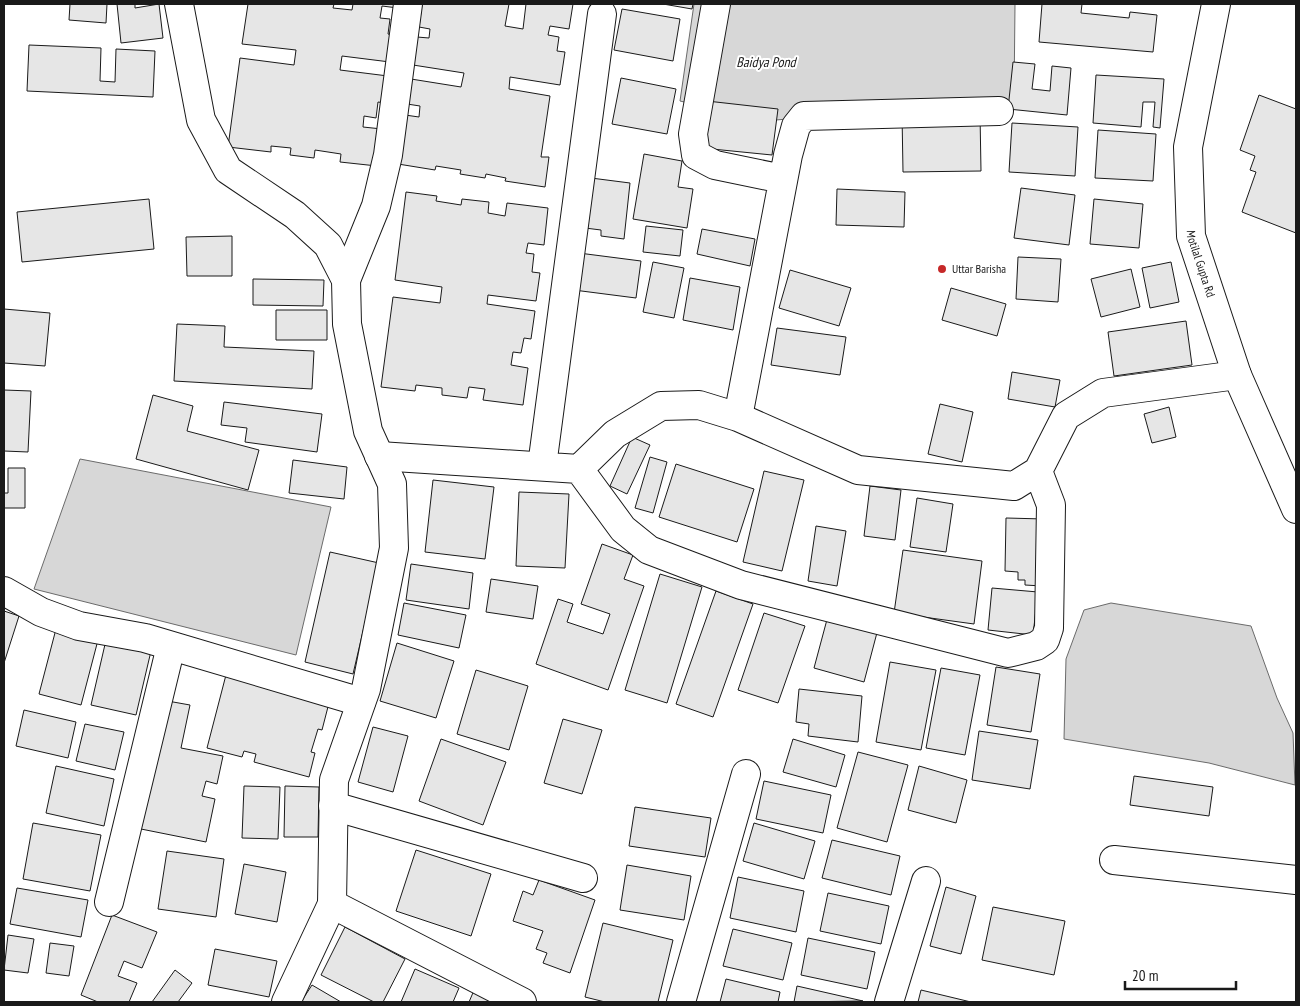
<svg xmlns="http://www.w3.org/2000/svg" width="1300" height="1006" viewBox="0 0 1300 1006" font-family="'PT Sans Narrow',sans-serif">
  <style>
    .water { fill: #d7d7d7; stroke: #6a6a6a }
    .building { fill: #e6e6e6; stroke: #1a1a1a }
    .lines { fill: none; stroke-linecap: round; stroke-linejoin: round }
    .street-casing { stroke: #1a1a1a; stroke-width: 30 }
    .secondary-casing { stroke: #1a1a1a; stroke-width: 30 }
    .street { stroke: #fff; stroke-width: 28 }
    .secondary { stroke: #fff; stroke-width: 28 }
    .poi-dot { fill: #c62828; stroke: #fff; stroke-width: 2 }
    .labels { text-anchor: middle; stroke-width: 4; stroke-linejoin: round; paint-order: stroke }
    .street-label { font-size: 12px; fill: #1a1a1a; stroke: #fff }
    .poi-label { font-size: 12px; fill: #1a1a1a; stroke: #fff; text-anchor: start }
    .water-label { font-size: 14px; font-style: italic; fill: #1a1a1a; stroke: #fff }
  </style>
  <rect width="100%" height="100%" fill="#fff"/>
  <path class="water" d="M694 4H1015L1014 100 764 121 680 101Z
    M80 459 331 507 296 655 34 589Z
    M1111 603 1251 626 1277 698 1293 733 1295 785 1209 763 1064 739 1066 659 1084 610Z"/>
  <path class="building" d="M70 4H107L106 23 69 20Z
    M117 4H135V8L159 4 163 38 121 43Z
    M248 4H334L333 8 352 10 353 4H398V8L382 6 380 18 390 19 388 34 394 36 390 62 342 56 340 70 388 76 385 103 378 102 376 118 364 116 363 127 382 129 377 166 340 162 341 154 315 150 314 158 290 155 291 148 271 146V152L228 147 240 58 294 65 296 50 242 44Z
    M422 4H509L505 26 523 29 526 4H573L569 29 550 26 548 35 559 37 557 51 565 52 560 85 510 77 509 89 550 96 541 157H549L545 187 505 181 506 178 486 174 485 178 460 174 461 170 436 166 435 170 398 164 405 115 419 117 420 106 407 104 411 79 461 87 464 73 413 65 417 37 429 38 430 29 419 27Z
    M663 4H693L692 9Z
    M1042 4H1082L1081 13 1129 18 1130 12 1157 15 1153 52 1039 42Z
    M622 9 680 19 673 61 614 50Z
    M29 45 101 48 100 81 115 82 116 49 155 51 153 97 27 91Z
    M1013 62 1035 64 1032 89 1050 91 1052 66 1071 68 1067 115 1008 109Z
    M1096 75 1164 79 1160 128 1153 127 1155 102H1143L1141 127 1093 123Z
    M621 78 676 89 667 134 612 124Z
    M1259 95 1296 109V233L1242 212 1256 172 1250 170 1255 156 1240 150Z
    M707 101 778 109 772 155 702 148Z
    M902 114H980L981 171 903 172Z
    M1012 123 1078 127 1075 176 1009 172Z
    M1098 130 1156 134 1153 181 1095 178Z
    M644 154 682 161 678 187 693 189 687 228 633 219Z
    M591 178 630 183 624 239 601 236V230L585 228Z
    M1021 188 1075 195 1069 245 1014 238Z
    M837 189 905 192 904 227 836 225Z
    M406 192 437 196 436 201 461 205 462 199 489 202 488 213 505 216 507 203 548 208 544 245 528 243 526 253 534 254 532 272 540 273 536 301 488 295 487 304 535 311 531 339 524 338 521 353 513 352 511 365 528 368 523 405 483 400 485 389 469 387 467 398 442 395V388L416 385 415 391 381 387 393 297 440 303 442 287 395 280Z
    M149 199 154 249 22 262 17 212Z
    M1094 199 1143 204 1139 248 1090 244Z
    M646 226 683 230 680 256 643 252Z
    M702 229 755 239 750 266 697 254Z
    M232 236V276H187L186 237Z
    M571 252 641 261 636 298 566 289Z
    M1018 257 1061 259 1058 302 1016 299Z
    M653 262 684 268 674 318 643 312Z
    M1171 262 1179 302 1150 308 1142 268Z
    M1131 269 1140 307 1101 317 1091 279Z
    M790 270 851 288 839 326 779 308Z
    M690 278 740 287 733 330 683 320Z
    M253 279 324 280 323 306 253 305Z
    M951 288 1006 304 997 336 942 320Z
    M4 309 50 313 45 366 4 363Z
    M276 310H327V340H276Z
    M1186 321 1192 365 1114 376 1108 332Z
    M177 324 225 326 224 347 314 351 312 389 174 381Z
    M777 328 846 337 840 375 771 365Z
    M1012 372 1060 380 1055 407 1008 399Z
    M4 390 31 391 28 452 4 451Z
    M153 395 193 406 187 431 259 450 248 490 136 459Z
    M224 402 322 414 317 452 245 442 247 428 221 425Z
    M940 404 973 412 962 462 928 454Z
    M1169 407 1176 437 1152 443 1144 414Z
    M632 437 650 445 627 494 610 486Z
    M650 457 667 462 653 513 635 508Z
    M293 460 347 467 344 499 289 493Z
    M676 464 754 489 737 542 659 517Z
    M8 468H25V508H4V493H8Z
    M764 471 804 480 782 571 743 562Z
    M433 480 494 487 485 559 425 552Z
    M870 486 901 490 895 540 864 536Z
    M519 492 569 494 565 568 516 566Z
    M917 498 953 504 946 552 910 547Z
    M1006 518 1044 519 1042 586 1025 585V580H1018V572L1005 571Z
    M816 526 846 531 837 586 808 581Z
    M602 544 633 555 624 579 644 586 608 690 536 664 558 599 573 604 567 622 603 634 610 614 581 604Z
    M903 550 982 561 974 624 894 613Z
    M330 552 379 563 353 674 305 662Z
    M411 564 473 573 469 609 406 600Z
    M660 574 702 587 667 703 625 690Z
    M491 579 538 586 533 619 486 612Z
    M992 588 1038 592 1033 635 988 630Z
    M716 591 753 604 713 717 676 704Z
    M404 603 466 615 459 648 398 635Z
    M4 611 19 616 4 663Z
    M829 612 879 625 864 682 814 668Z
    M764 613 805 626 778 703 738 690Z
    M56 629 98 640 81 705 39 694Z
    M106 640 151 651 136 715 91 705Z
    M397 643 454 661 436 718 380 701Z
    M890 662 936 670 921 750 876 742Z
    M996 667 1040 674 1031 732 987 725Z
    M941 668 980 675 965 755 926 748Z
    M476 670 528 686 509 750 457 734Z
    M227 671 330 699 322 730 318 729 311 752 315 753 309 777 254 762 256 754 244 751 242 757 207 748Z
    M799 689 862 696 858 742 808 736 809 724 796 722Z
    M162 700 190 705 181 748 223 756 217 784 206 781 202 796 215 799 206 842 136 828Z
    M24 710 76 722 68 758 16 746Z
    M563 719 602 730 582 794 544 783Z
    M85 724 124 732 115 770 76 761Z
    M373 727 408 736 393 792 358 782Z
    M979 731 1038 740 1030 789 972 780Z
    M441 739 506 762 483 825 419 801Z
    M793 739 845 755 836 787 783 772Z
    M858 752 908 765 887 842 837 828Z
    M56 766 114 779 104 826 46 813Z
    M919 766 967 780 956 823 908 810Z
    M1134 776 1213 787 1209 816 1130 805Z
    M764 781 831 795 823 833 756 819Z
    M244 786 280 787 278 839 242 838Z
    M285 786 319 787 318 837H284Z
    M635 807 711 818 705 857 629 846Z
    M33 823 101 835 90 891 23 879Z
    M754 823 815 841 804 879 743 861Z
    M832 840 900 856 891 895 822 878Z
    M416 850 491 874 471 936 396 911Z
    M167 851 224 859 216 917 158 909Z
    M244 864 286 872 277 922 235 914Z
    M627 865 691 876 684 920 620 910Z
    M738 877 804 891 796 932 730 918Z
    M539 880 595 900 570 973 543 963 547 953 536 949 543 931 513 921 523 891 533 895Z
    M946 887 976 896 961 954 930 946Z
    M17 888 88 900 81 937 10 924Z
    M828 893 889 906 881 944 820 931Z
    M993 907 1065 921 1054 975 982 960Z
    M112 915 157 932 142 968 124 961 118 976 137 983 129 1002H98L81 995Z
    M603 923 673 940 658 1002H605L585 997Z
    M345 927 405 959 383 1002H374L321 975Z
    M733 929 792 943 783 980 723 966Z
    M8 935 34 939 28 973 4 970Z
    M808 938 875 952 867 989 801 975Z
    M50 943 74 946 69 976 46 973Z
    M215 949 277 961 269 997 208 985Z
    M415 969 459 988 453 1002H401Z
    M175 970 192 983 178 1002H152Z
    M726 979 780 992 778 1002H720Z
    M312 985 341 1002H301Z
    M797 986 863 1001 794 1002Z
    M475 988 506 1002H469Z
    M921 990 971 1002H918Z"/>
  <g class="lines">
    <g class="street-casing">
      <path id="street" d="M716 4 693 134 696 155 715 165 783 179
        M346 280 376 206 388 155 408 4
        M738 417 788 155 796 126 804 116 999 111
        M379 456 579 469 615 434 661 406 699 405 738 417 858 470 1014 486 1038 471 1066 416 1103 393 1237 375
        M542 466 602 14
        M579 469 623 529 649 550 741 585 1008 653 1036 646 1045 640 1049 628 1051 505 1038 471
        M4 591 41 612 79 626 145 638 361 702
        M333 806 583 878
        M1114 860 1296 880
        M109 902 171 646
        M286 1002 332 904
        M681 1002 746 774
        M889 1002 926 881"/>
    </g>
    <g class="secondary-casing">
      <g id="secondary">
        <path d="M179 4 201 120 228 170 295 215 328 245 346 280 347 324 368 431 392 484 394 548 366 689 334 780 332 904 522 1002"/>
        <path id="s1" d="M1216 4 1188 147 1191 236 1237 375 1296 509"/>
      </g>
    </g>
    <use href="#street" class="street"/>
    <use href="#secondary" class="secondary"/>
  </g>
  <circle class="poi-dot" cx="942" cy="269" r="5"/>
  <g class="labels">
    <g class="street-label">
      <text dy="4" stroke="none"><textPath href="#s1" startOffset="264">Motilal Gupta Rd</textPath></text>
    </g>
    <g class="poi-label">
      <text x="952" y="273">Uttar Barisha</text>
    </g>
    <g class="water-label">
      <text x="766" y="67">Baidya Pond</text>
    </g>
  </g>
  <rect width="1300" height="1006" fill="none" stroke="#1a1a1a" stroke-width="10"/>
  <path d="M1125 981v8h111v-8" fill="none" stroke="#1a1a1a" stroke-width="2.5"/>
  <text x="1132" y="981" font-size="15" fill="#1a1a1a" stroke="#ffffff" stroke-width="4" paint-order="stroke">20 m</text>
</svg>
